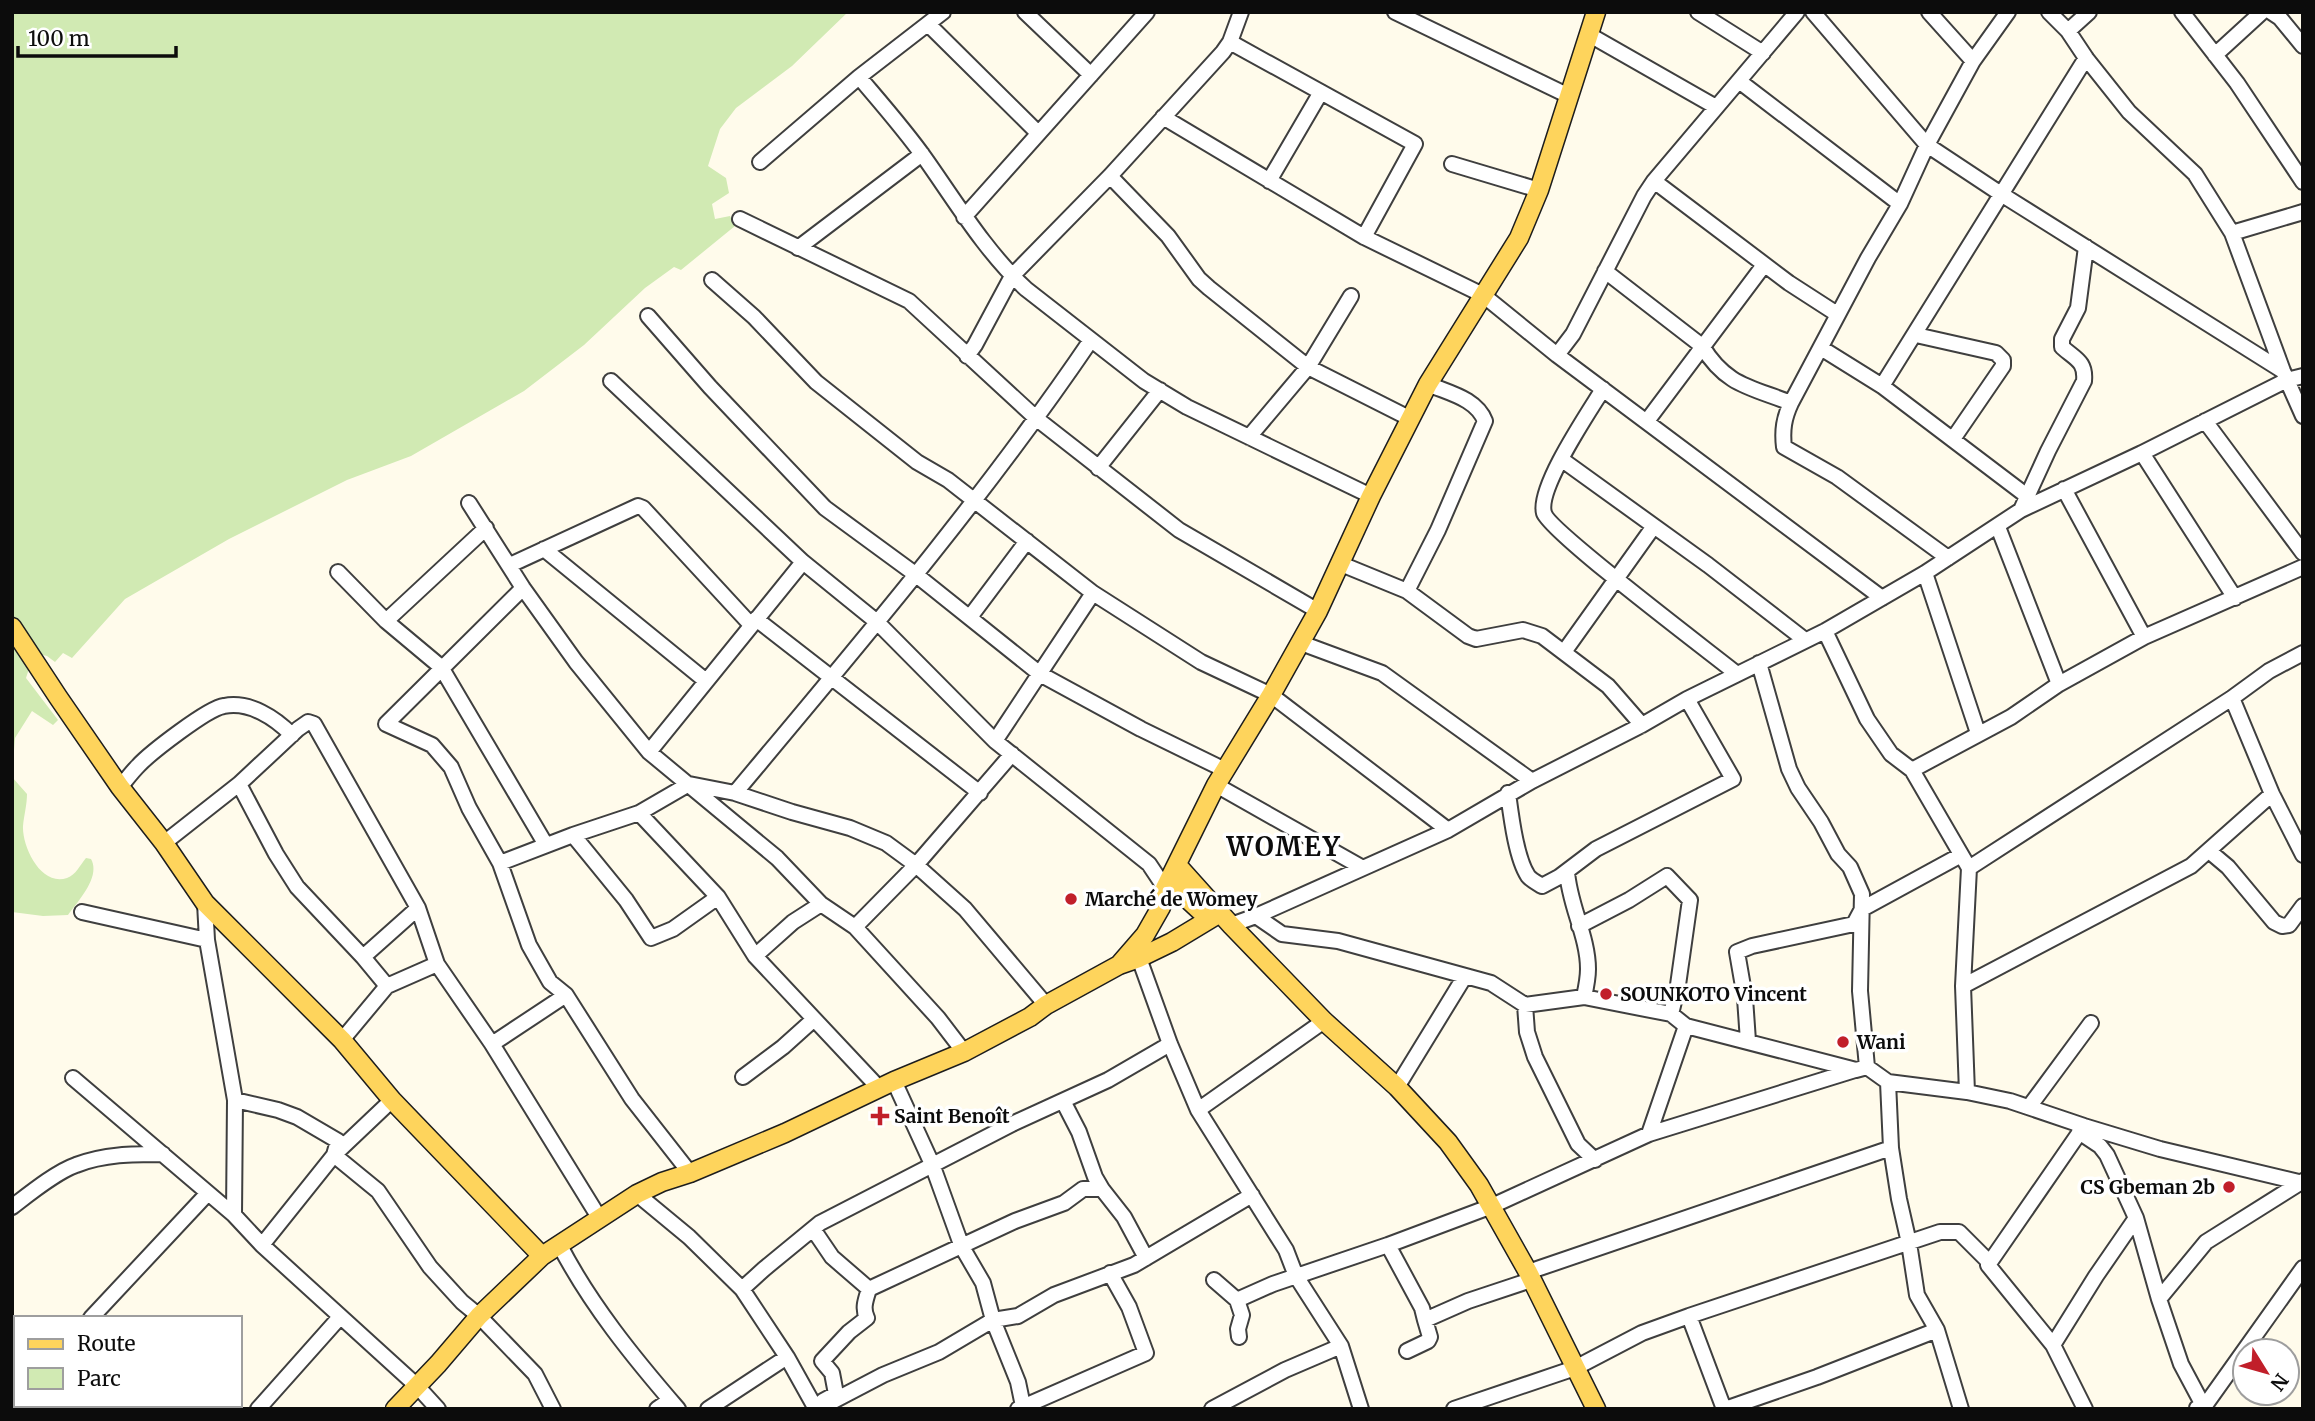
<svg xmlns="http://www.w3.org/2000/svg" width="2315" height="1421" viewBox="0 0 2315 1421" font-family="Merriweather,serif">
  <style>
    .green { fill: #d1eab3 }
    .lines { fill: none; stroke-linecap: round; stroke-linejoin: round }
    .minor-casing { stroke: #3f3f3f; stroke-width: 18 }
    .major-casing { stroke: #1d1d1d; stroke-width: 21 }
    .minor { stroke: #fff; stroke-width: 14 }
    .major { stroke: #fed45c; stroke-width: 18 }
    .poi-dot { fill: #c11f2a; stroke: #fff; stroke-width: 2.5 }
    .labels { text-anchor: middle; stroke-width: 7; stroke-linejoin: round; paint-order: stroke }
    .poi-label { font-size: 19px; font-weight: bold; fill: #0c0c0c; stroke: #fff; text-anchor: start }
    .district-label { font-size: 26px; font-weight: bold; letter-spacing: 2px; fill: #0c0c0c; stroke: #fff }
  </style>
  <rect width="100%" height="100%" fill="#fffbeb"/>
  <path class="green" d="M12 12H848L792 66 736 108 720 129 708 166 726 178 729 193 712 204 715 219 730 216 735 226 681 270 674 267 645 288 584 345 524 391 411 456 347 480 229 539 125 599 72 658 63 653 55 662 47 656 34 653 26 678 58 720 53 725 32 711 15 738 12 775Z
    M12 777 27 794C27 805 24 815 23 826 22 847 41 887 67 878 76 875 80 865 86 858L91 859C101 877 78 901 68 915L43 916 12 912Z"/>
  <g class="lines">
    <g class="minor-casing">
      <path id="minor" d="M1025 12 1091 75
        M1395 12 1569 96
        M1698 12 1763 53
        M1813 12 1927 145 2001 194 2283 371
        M1929 12 1973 61
        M2049 12 2068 31 2086 58 2129 112 2195 174 2232 233 2283 371 2303 416
        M2182 12 2237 83 2303 182
        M2271 12 2280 18 2303 46
        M928 24 1038 133
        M2068 31 2089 12
        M1588 34 1716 107
        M1230 42 1415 144 1364 237
        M2215 55 2262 12
        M859 77C881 103 904 129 924 157 956 202 985 251 1026 289L1144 381 1187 407 1371 496
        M1739 81 1900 204
        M1163 117 1364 237 1483 295 1557 355 1882 598
        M760 162 859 77 943 12
        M1452 164 1539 190
        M1110 176 1168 236 1199 279 1209 288 1308 367 1409 418
        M1269 181 1321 92
        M1654 181 1789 283 1837 314
        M964 217 1147 12
        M740 219 909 301 1037 419 1179 530 1318 611
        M2232 233 2303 212
        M798 248 922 154
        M1605 271 1702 346C1726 386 1751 387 1791 403
        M712 280 754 317 816 382 917 462 948 480 1093 593 1201 662 1271 695 1448 830
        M648 316 710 387 825 508 915 574 1040 674 1141 729 1225 770
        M1916 335 1996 353 2003 360V366L1953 439
        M1821 348 1882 386 2027 496
        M1557 355 1573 334 1644 196 1654 181 1797 12
        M967 356 975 345 1012 276 1110 176 1223 52 1230 42 1241 12
        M611 381 803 562 877 622 995 741 1149 864 1165 888
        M1882 386 2086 58
        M1603 389C1589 412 1537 488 1544 513 1549 531 1711 653 1737 674
        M1647 421 1764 265
        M2205 421 2303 553
        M1249 437 1308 367 1351 296
        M2142 453 2235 598
        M1561 459 1708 565 1805 640
        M1098 468 1160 390
        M2064 489 2144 637
        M469 503 523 588 576 662 649 752 777 858 821 904 855 927 938 1018 964 1052
        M2021 510 2048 451 2084 381C2086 361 2075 359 2062 347V339L2078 308 2086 247
        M1998 527 2059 684
        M544 549 706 681
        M1948 558 1837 477 1784 447C1782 430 1784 418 1791 403L1868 258 1900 204 1927 145 1973 61 2008 12
        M1341 564 1407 591 1468 636 1476 639 1523 630 1542 636 1608 686 1642 725
        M510 565 638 506 643 508 751 625
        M338 572 386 621 441 667 546 845
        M1925 573 1978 733
        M523 588 386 724 432 745 451 767 469 808 500 863 529 945 550 982 566 995 632 1099 690 1173
        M1407 591 1438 530 1485 421C1476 398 1448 393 1428 384
        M970 617 1027 541
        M756 619 980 793
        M386 621 486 528
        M1825 631 1867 719 1891 754 1912 770 1969 868 1963 986 1967 1092
        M1301 643 1382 673 1532 781
        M1564 652 1654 526
        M1759 663 1789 769 1798 788 1821 822 1838 854 1850 867 1862 894 1860 991 1867 1067
        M2232 698 2272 794 2303 855
        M995 741 1093 593
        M649 752 803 562
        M1912 770 2011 717 2059 684 2144 637 2303 567
        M239 784 276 854 297 887 363 957 387 986
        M1216 785 1363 868
        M120 787C126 780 132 772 138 766 150 753 208 708 224 706 250 701 275 718 292 735
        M735 793C858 646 983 499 1091 340
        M1508 793C1511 815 1516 858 1528 876 1531 880 1537 883 1542 886L1559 877 1596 849 1733 779 1687 699
        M639 813 718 897 755 956 879 1088
        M573 835 626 900 651 938 673 929 718 897
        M164 843 239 784 298 729 308 722 314 724 418 908 437 964 492 1044 600 1219
        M2209 851 2228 867 2274 922 2282 926 2289 925 2303 906
        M500 863 573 835 639 813 689 784 735 793 792 812 850 828 886 843 916 865 965 909 1046 1005
        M1969 868 2232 698 2269 671 2303 653
        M1567 871C1569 905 1588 936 1588 969 1588 978 1586 988 1584 997
        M205 903 207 940 235 1100 234 1215
        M82 912 207 940
        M1256 916 1282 934 1338 941 1491 983 1525 1005 1584 997 1671 1014 1686 1026 1856 1070 1867 1067 1888 1082 1967 1092 2010 1101 2084 1126 2160 1149 2303 1183
        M1231 925 1256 916 1448 830 1532 781 1642 725 1687 699 1825 631 1925 573 2021 510 2142 453 2287 380 2303 376
        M1579 926 1629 900 1667 876 1690 900 1678 985 1671 1014
        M855 927 916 865 1012 754
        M755 956 793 922 821 904
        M363 957 418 908
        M1139 958 1170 1044 1198 1110 1286 1250 1296 1276 1341 1346 1361 1409
        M1963 986 2191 866 2272 794
        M1525 1005 1527 1032 1535 1057 1578 1144 1595 1160
        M342 1040 387 986 437 964
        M1748 1041 1745 998 1737 952 1752 946 1854 924 1862 909 1961 855
        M492 1044 566 995
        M743 1077 783 1047 813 1020
        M73 1078 234 1215 262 1245 417 1386 438 1409
        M894 1081 932 1164 962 1247 983 1283 993 1320 1018 1382 1023 1406
        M1888 1082 1891 1148 1899 1199 1909 1243 1917 1295 1937 1330 1961 1409
        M1397 1087 1465 976
        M235 1100 278 1110 297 1117 338 1141 334 1155 378 1191 430 1267 462 1302 479 1316 535 1374 553 1409
        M1063 1101 1079 1132 1095 1177 1102 1189 1124 1217 1146 1258
        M2029 1107 2091 1023
        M1198 1110 1324 1021
        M2079 1132 2100 1146 2107 1155 2136 1218 2159 1299 2181 1364 2205 1409
        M1649 1134 1686 1026
        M637 1194 689 1237 742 1289 787 1357 816 1409
        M12 1207C29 1194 56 1172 76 1165 104 1154 133 1154 163 1154
        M813 1229 832 1257 869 1289
        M559 1244C590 1304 633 1357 678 1409
        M262 1245 334 1155 392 1100
        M1388 1245 1422 1308 1425 1320 1468 1301 1531 1280
        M1988 1265 2084 1126
        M1528 1272 1891 1148
        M1214 1280 1237 1300 1273 1284 1388 1245 1492 1206 1649 1134 1855 1070
        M742 1289 764 1269 820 1223 1012 1124 1108 1080 1170 1044
        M2159 1299 2206 1242 2303 1181
        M1237 1300 1242 1315 1238 1329 1239 1337
        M1689 1316 1724 1409
        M91 1318 208 1193
        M2053 1345 2096 1276 2136 1218
        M12 1347 16 1349
        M1407 1351 1428 1341 1430 1337 1425 1320
        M823 1401 836 1394 832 1373 822 1361 849 1332 867 1318C862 1308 866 1299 869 1289L1015 1221 1064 1203 1083 1189H1102
        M156 1405 165 1409
        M2197 1408 2204 1407 2303 1268
        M258 1409 340 1317
        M657 1409 670 1400
        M708 1409 787 1357
        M818 1409 883 1375 939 1352 993 1320 1018 1316 1054 1295 1134 1265 1252 1195
        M1018 1409 1146 1353 1129 1307 1110 1273
        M1212 1409 1285 1370 1341 1346
        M1454 1409 1575 1368 1642 1333 1689 1316 1940 1232H1959L1988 1261V1265L2053 1345 2085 1409
        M1725 1409 1817 1377 1937 1330"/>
    </g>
    <g class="major-casing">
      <path id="major" d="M12 627 58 697 120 787 164 843 205 903 342 1040 392 1100 542 1256
        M1178 866 1231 925 1324 1021 1397 1087 1448 1142 1479 1185 1528 1272 1596 1409
        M1171 878 1184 896 1209 919
        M1119 965 1145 935 1161 907 1165 888 1216 785 1271 695 1318 611 1371 496 1428 384 1519 238 1539 190 1596 12
        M395 1409 438 1364 479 1316 542 1256 637 1194 662 1182 690 1173 785 1133 894 1081 964 1052 1030 1017 1046 1005 1119 965 1139 958 1172 942 1220 913"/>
    </g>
    <use href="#minor" class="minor"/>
    <use href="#major" class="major"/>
  </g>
  <g class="poi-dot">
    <circle cx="1071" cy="899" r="7"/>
    <circle cx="1606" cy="994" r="7"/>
    <circle cx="1843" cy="1042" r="7"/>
    <path d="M876.5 1105.5h7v7h7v7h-7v7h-7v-7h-7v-7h7z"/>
    <circle cx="2229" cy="1187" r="7"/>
  </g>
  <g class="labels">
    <g class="poi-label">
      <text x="1085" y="906">Marché de Womey</text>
      <text x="1620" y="1001">SOUNKOTO Vincent</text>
      <text x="1857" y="1049">Wani</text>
      <text x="894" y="1123">Saint Benoît</text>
      <text x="2215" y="1194" text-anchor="end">CS Gbeman 2b</text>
    </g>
    <g class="district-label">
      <text x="1284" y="856">WOMEY</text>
    </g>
  </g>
  <rect width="2315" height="1421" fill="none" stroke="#0c0c0c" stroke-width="28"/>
  <rect x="14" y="1316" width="228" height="91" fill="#ffffff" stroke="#9e9e9e" stroke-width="2"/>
  <rect x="28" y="1339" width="35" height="10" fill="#fed45c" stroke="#9e9e9e" stroke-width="2"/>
  <text x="77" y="1351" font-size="21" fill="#0c0c0c">Route</text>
  <rect x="28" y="1368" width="35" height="21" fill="#d1eab3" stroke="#9e9e9e" stroke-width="2"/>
  <text x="77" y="1386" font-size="21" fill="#0c0c0c">Parc</text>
  <g transform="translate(2266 1372) rotate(127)"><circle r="33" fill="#ffffff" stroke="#9e9e9e" stroke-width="2"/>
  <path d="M0-5L12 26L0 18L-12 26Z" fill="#c11f2a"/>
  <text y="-10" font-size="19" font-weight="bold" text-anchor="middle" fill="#0c0c0c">N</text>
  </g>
  <path d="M18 46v10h158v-10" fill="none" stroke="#0c0c0c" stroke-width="3.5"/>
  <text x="28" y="46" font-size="21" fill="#0c0c0c" stroke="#ffffff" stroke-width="5" paint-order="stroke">100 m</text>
</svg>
